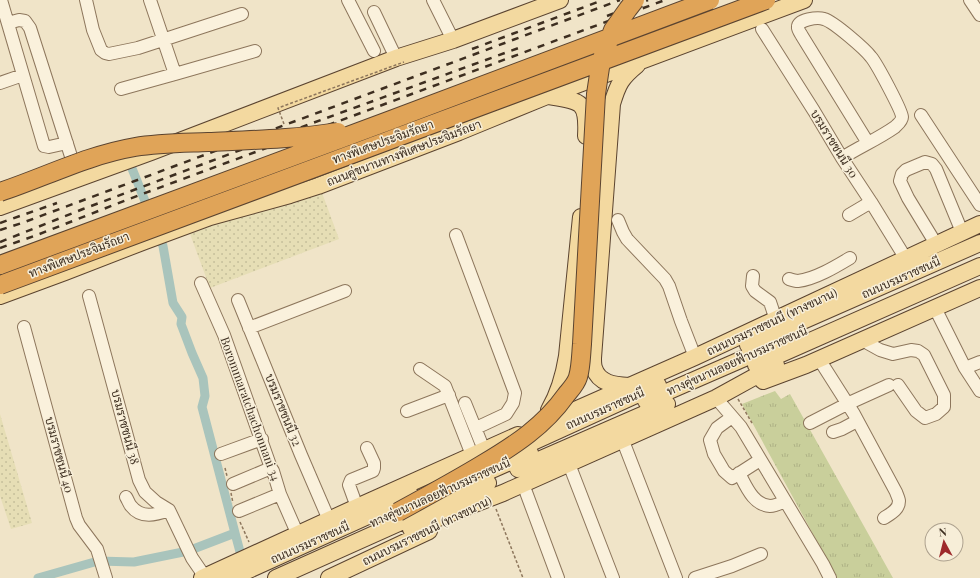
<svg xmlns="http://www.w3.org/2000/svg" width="980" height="578" viewBox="0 0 980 578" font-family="'Playfair Display',Sarabun,serif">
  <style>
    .farmland { fill: url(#farmland-dots) }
    .grass { fill: url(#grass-tufts) }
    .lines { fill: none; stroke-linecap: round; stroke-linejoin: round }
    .canal { stroke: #a9c4bc; stroke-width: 9 }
    .minor-casing { stroke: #8d765c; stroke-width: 14 }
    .major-casing { stroke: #5b4430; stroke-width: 18 }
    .path { stroke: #8d765c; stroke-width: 1.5; stroke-dasharray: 3 2; stroke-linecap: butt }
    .minor { stroke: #faf1dc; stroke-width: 12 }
    .major { stroke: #f3d9a0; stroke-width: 16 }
    .rail { stroke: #3d2e20; stroke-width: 2.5; stroke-dasharray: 7 7; stroke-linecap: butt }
    .highway-bridge-casing { stroke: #5b4430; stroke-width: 20; stroke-linecap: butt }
    .path-bridge { stroke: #8d765c; stroke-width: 1.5; stroke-dasharray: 3 2; stroke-linecap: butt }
    .highway-bridge { stroke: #e0a458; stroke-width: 18 }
    .labels { text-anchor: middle; stroke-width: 3; stroke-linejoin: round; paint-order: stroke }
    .street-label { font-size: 12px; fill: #3d2e20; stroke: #f7eed8 }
  </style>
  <defs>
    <pattern id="farmland-dots" width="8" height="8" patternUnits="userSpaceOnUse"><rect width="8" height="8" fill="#e6deb5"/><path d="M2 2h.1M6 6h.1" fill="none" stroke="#c6bf9b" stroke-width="1.8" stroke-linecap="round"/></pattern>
    <pattern id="grass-tufts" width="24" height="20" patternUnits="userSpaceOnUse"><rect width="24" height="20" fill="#c9cf9b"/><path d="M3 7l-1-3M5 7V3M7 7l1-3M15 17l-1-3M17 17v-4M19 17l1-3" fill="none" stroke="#aeb285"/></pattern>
  </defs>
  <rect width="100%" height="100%" fill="#f0e4c8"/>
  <path class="farmland" d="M321 190 339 239 210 288 190 234 242 214Z
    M0 414 32 523 11 529 0 496Z"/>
  <path class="grass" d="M775 391 781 399 790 394 893 578H837L742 404Z"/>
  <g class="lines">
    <path class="canal" d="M127 156 163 246 173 303 182 317 181 324 192 353 203 378 205 396 202 407 235 533
      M38 578 98 561 134 562 188 551 235 533 243 563"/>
    <g class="minor-casing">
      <path id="minor" d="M1 0 44 146 49 147 67 143
        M86 0 93 30 101 50 105 53 109 54 138 48 242 14
        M348 0 374 51
        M433 0 453 40
        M970 0 980 15
        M374 12 396 58
        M8 23 19 20 25 21 30 28 76 172
        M762 29 814 111 842 158 871 202 906 259
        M175 74 255 51
        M0 83 23 75
        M121 89 175 74 150 0
        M921 115 980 205
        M842 158C859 147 878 139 895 127 897 125 902 121 902 117 902 111 877 64 871 57 865 49 834 22 824 19 818 17 797 19 798 28 798 30 801 34 802 36L868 143
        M849 215 871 202
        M618 220 623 232 627 239 665 279 669 286 681 321 695 357
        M456 235 515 393 513 403 506 414 476 428
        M936 244 908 198 900 181 902 174 906 170 925 162 932 164 936 169 962 232
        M753 276 752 286 755 291 770 302 776 320
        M789 279C792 280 795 281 798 281 815 279 835 267 850 258
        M201 283 224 335 271 468 273 471 280 494 298 535
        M89 296 139 480 145 492 156 502 169 510 192 558 205 577
        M238 300 301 455 329 520
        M935 308 965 368 980 391
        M24 327 76 518 79 525 97 549 106 578
        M249 328 345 291
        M862 340 880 350 893 354 911 350 918 351 924 355 944 395V407L936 414 925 418 916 411 898 385
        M819 359 854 414 896 492C897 495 899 499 899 501 899 510 890 514 884 518
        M965 368 980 362
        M420 369 445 386 472 455
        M716 398 741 427 823 564 830 578
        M465 403 484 450
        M407 411 449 395
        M732 417 717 428 710 440 714 454 724 471 732 478 760 460
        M810 423 847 404 889 385
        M833 432 842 429 857 421
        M623 441 676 578
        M221 454 262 439
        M569 464 613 578
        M739 473C746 486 753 505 770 506 775 506 781 503 785 501
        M233 484 271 468
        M523 484 558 578
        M126 497C128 500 129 504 131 506 141 519 156 515 169 510
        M357 507 349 485 351 480 373 471 374 468V463L367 448
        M239 511 280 494
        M695 578 732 566 761 554"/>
    </g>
    <g class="major-casing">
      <path id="major" d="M548 96C580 101 588 100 586 136
        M0 207 151 152 396 58 453 40 560 0
        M0 296 65 272 145 241 210 217 290 195 318 186 459 132 547 96 804 0
        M748 345 980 243
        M756 365 980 266
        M763 381 806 365 980 288
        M629 386C615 385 599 384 594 368 593 365 593 361 593 358L612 104C618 84 621 78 637 65
        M646 401 770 347
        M549 410C559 393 564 375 567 356L581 217
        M541 425 695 357 980 224
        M513 451 658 385
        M518 469 667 404
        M469 480 530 453
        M411 529 428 522 503 493 716 398 776 365
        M202 578 357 507 518 435
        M231 578 412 496
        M276 578 488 483
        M329 578 429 531"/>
    </g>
    <path class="path" d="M738 399 752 423
      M225 468 227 476
      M231 493 233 503
      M496 509 523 578
      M240 522 249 542"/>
    <use href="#minor" class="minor"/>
    <use href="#major" class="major"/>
    <path class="rail" d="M607 16 648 0
      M472 49 603 0
      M0 223 57 203
      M0 230 22 223 620 0
      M0 242 83 209 310 124 524 46
      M0 248 37 235 129 199 665 0"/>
    <g class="highway-bridge-casing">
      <path id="highway-bridge" d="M0 192C45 177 88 155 135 147 159 143 184 143 208 142 251 140 295 139 338 132
        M0 265 391 120 710 0
        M0 285 766 0
        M398 512C427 496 455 481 483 464 515 445 544 426 566 395 570 390 576 384 578 377 581 367 581 355 582 344L596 94 601 61 613 30 628 9 635 0"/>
    </g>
    <path class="path-bridge" d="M284 124 278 108 404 62"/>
    <use href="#highway-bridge" class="highway-bridge"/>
  </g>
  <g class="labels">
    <g class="street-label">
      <text transform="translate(383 142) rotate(-20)" y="4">ทางพิเศษประจิมรัถยา</text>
      <text transform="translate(834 144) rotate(58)" y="4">บรมราชชนนี 30</text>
      <text transform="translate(404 153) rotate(-21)" y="4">ถนนคู่ขนานทางพิเศษประจิมรัถยา</text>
      <text transform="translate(79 255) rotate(-21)" y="4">ทางพิเศษประจิมรัถยา</text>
      <text transform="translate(901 278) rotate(-24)" y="4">ถนนบรมราชชนนี</text>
      <text transform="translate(772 322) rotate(-25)" y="4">ถนนบรมราชชนนี (ทางขนาน)</text>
      <text transform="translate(737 361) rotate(-24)" y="4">ทางคู่ขนานลอยฟ้าบรมราชชนนี</text>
      <text transform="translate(250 409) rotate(70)" y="4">Borommaratchachonnani 34</text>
      <text transform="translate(605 409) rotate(-24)" y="4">ถนนบรมราชชนนี</text>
      <text transform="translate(283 410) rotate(68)" y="4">บรมราชชนนี 32</text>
      <text transform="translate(125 427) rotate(75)" y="4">บรมราชชนนี 38</text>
      <text transform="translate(59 455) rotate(75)" y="4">บรมราชชนนี 40</text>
      <text transform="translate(440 493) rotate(-24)" y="4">ทางคู่ขนานลอยฟ้าบรมราชชนนี</text>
      <text transform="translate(427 531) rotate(-26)" y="4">ถนนบรมราชชนนี (ทางขนาน)</text>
      <text transform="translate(310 543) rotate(-24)" y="4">ถนนบรมราชชนนี</text>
    </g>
  </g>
  <g transform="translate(944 542) rotate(353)"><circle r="19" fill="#f7eed8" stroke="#ada18e"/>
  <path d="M0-3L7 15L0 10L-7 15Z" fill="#9e2a2b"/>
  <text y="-6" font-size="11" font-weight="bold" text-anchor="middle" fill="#3d2e20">N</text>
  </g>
</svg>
